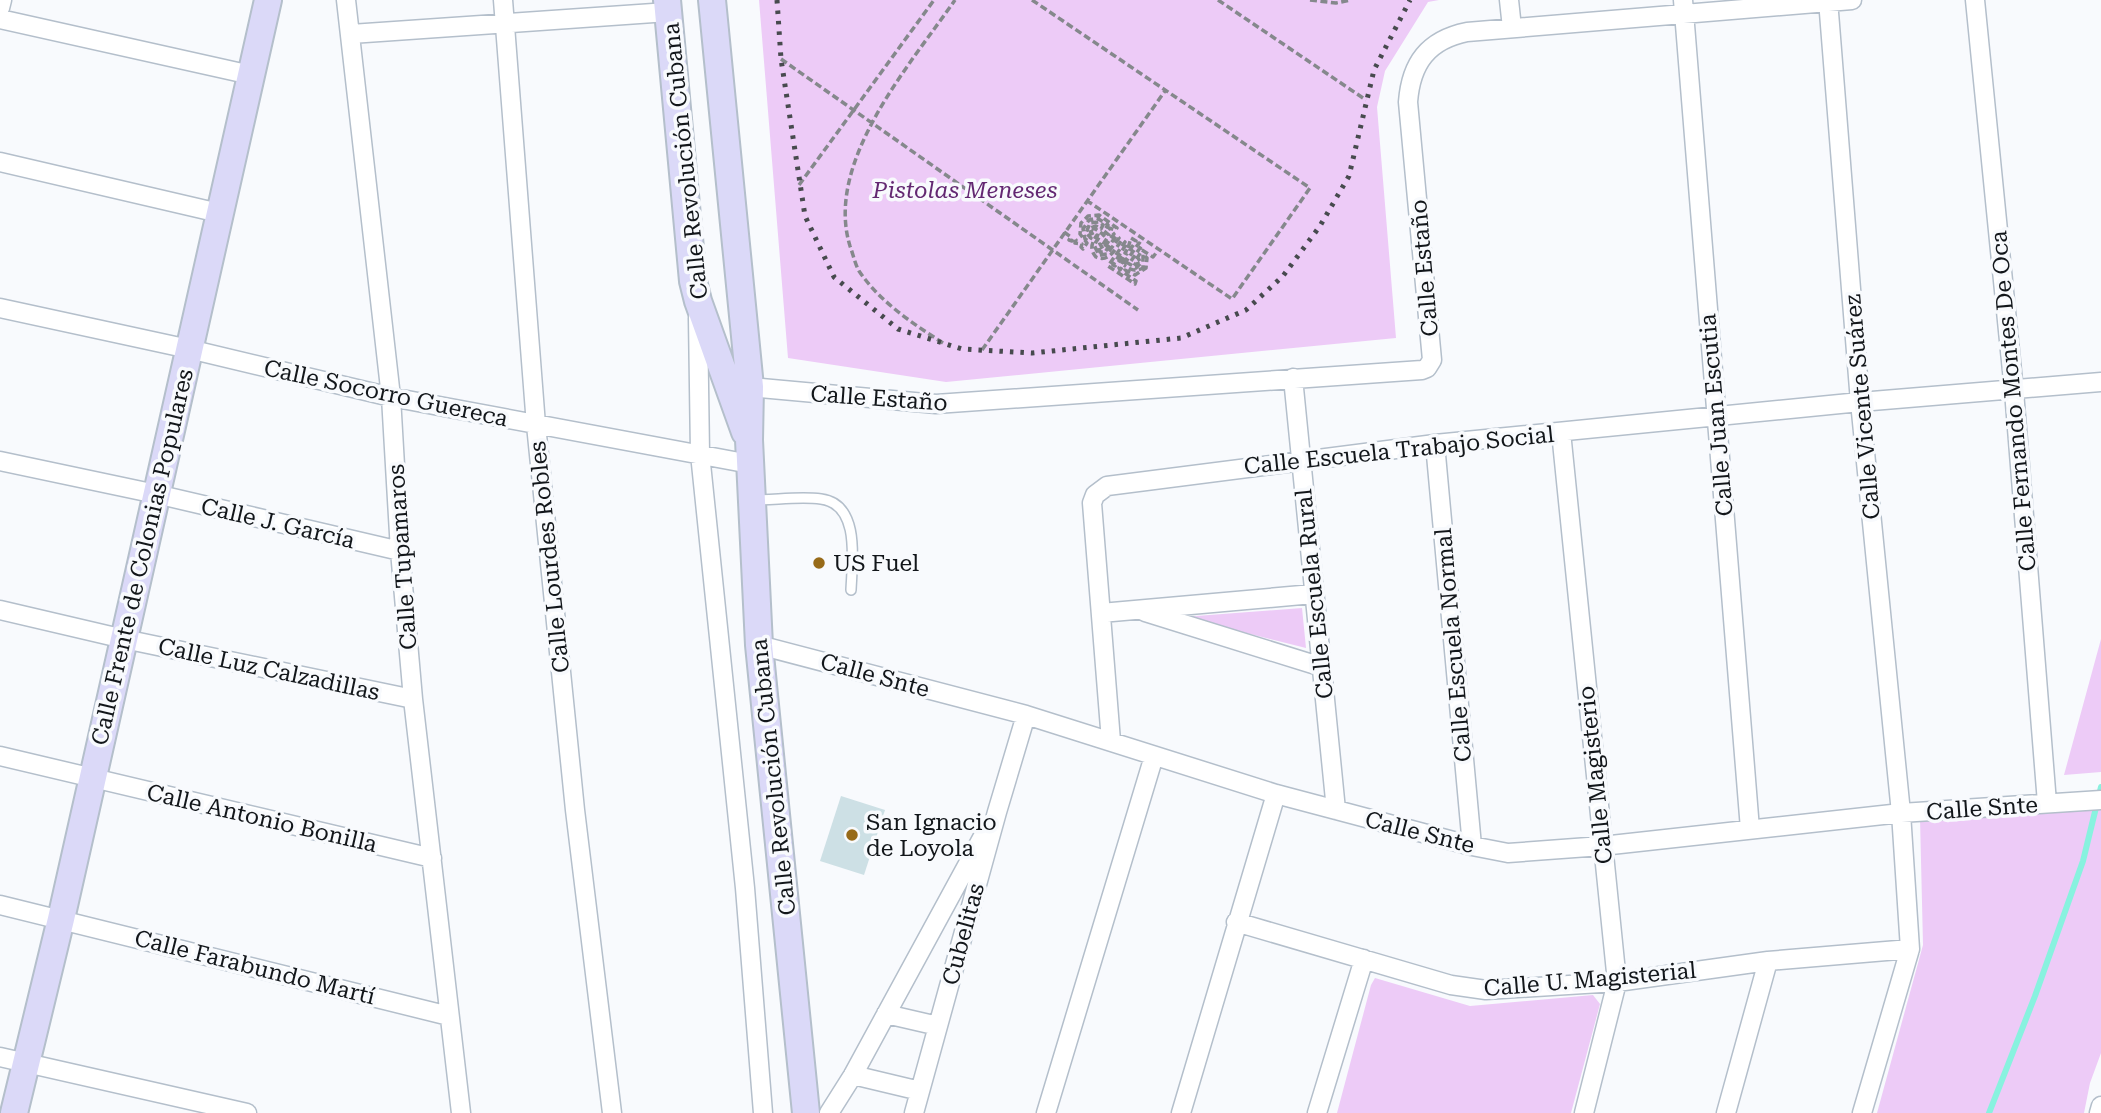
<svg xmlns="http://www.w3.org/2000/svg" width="2101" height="1113" viewBox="0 0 2101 1113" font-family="'Roboto Serif',serif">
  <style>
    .green { fill: #edcbf7 }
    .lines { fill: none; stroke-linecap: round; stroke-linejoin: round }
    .stream { stroke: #88f2df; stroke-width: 6 }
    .building { fill: #cde0e5 }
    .lane-casing { stroke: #b4bfcb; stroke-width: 12 }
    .street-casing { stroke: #b4bfcb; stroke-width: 21 }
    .secondary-casing { stroke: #b4bfcb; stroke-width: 30 }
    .path { stroke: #85888c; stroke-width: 3.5; stroke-dasharray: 7 3.5; stroke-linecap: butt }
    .lane { stroke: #fff; stroke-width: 9 }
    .street { stroke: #fff; stroke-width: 18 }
    .secondary { stroke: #dbd9f8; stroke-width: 26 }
    .rail { stroke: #474a4e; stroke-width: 5; stroke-dasharray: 3.5 7; stroke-linecap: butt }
    .poi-dot { fill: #976a18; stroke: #f8fafd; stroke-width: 2.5 }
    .labels { text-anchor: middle; stroke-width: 7; stroke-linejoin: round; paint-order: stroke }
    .street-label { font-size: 23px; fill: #12161a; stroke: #f8fafd }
    .park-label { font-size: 23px; font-style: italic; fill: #632872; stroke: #f8fafd }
    .poi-label { font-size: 23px; fill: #12161a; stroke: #f8fafd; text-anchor: start }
  </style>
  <rect width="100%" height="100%" fill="#f8fafd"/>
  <path class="green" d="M759 0H1439L1428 2 1385 71 1377 107 1396 338 946 382 788 358Z
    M1302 608 1306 648 1183 617Z
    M2101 639V772L2064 775Z
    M2101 807V1053L2090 1083 2084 1113H1877L1923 945 1920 818Z
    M1375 978 1470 1006 1593 995 1600 1004 1571 1113H1337L1371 985Z"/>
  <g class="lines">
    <path class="stream" d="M1989 1113 2035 996 2083 861 2101 787"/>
  </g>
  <path class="building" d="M841 796 885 810 864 875 820 861Z"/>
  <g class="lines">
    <g class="lane-casing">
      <path id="lane" d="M754 500C776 500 800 496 821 499 861 504 852 563 851 590"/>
    </g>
    <g class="street-casing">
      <path id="street" d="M346 0 391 397 400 551 413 699 461 1113
        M503 0 536 425 575 810 612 1113
        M1509 0 1512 28
        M1683 0 1750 829
        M1828 0 1860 402 1901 813 1910 949 1862 1113
        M1975 0 2014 391 2047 803
        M0 8 2 0
        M0 19 251 75
        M351 34 668 12
        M0 162 219 213
        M0 308 189 349 391 397 750 464
        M698 318 700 454 745 888 763 1113
        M1293 378 1336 810
        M750 387 936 404 1422 370 1427 368 1432 360 1408 102C1411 63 1428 40 1467 32L1852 0
        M1561 432 1617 982 1584 1113
        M1435 444 1472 846
        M0 461 156 494 400 551
        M0 610 124 639 413 699
        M1145 612 1322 667
        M1101 613 1313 594
        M759 645 1026 715 1276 794 1472 846 1508 853 1602 846 1901 813 2101 800
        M1111 741 1092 503 1095 495 1107 486 1435 444 1860 402 2101 382
        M0 756 432 858
        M0 905 449 1016
        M1236 922 1451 985 1486 990 1617 982 1768 961 1910 949
        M886 1014 938 1026
        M0 1057 247 1113
        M853 1075 920 1091
        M829 1113 853 1075 982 838
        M914 1113 997 812 1026 715
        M1046 1113 1154 756
        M1181 1113 1276 794
        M1317 1113 1364 959
        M1726 1113 1768 961
        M2099 1113 2101 1106"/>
    </g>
    <g class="secondary-casing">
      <path id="secondary" d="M667 0 693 281 698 301 745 432
        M712 0 750 387 749 440 759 645 806 1113
        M14 1113 61 919 268 0"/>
    </g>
    <path class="path" d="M1032 0 1310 188 1232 299 1086 200
      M1218 0 1366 100
      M1310 0 1336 3 1351 0
      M781 59 1138 310
      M799 185 934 0
      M1064 232 1071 237 1069 240 1072 241 1074 238 1076 240 1075 243 1082 244 1081 247 1083 249 1087 243 1080 234 1081 223 1088 216 1099 215 1117 228 1115 230 1109 228 1114 234 1103 249 1100 244 1098 245 1100 252H1105L1116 236 1119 238 1107 254 1099 255 1094 245 1098 239 1104 243 1109 235 1104 231 1108 225 1097 218 1089 220 1083 229 1085 239 1089 241 1091 238 1086 233 1090 223 1099 222 1103 225 1101 229 1096 226 1090 228 1091 234 1095 232 1093 230 1094 228 1104 235 1102 237 1097 235C1092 242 1089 249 1096 257 1109 263 1115 249 1122 240L1125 242 1108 266 1135 284 1136 281 1123 272 1125 270 1135 275 1146 268 1147 258 1143 254V268C1135 272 1131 270 1124 265
      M1128 248 1131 238 1136 241 1127 254 1125 253 1128 248 1125 246 1113 265 1115 266 1123 256 1125 258 1119 268 1120 270 1139 243 1142 245 1131 261 1136 265 1138 263 1136 260 1142 250 1153 257 1159 249
      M1126 262 1136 268 1141 263 1138 258
      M943 343C912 323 880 302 859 271 855 264 853 254 850 246 824 162 910 65 955 0
      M982 350 1165 91"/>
    <use href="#lane" class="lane"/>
    <use href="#street" class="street"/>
    <use href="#secondary" class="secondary"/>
    <path class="rail" d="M777 0 781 59 805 216 834 277 898 329 962 349 1032 353 1181 338 1246 310 1283 276 1320 226 1349 176 1374 70 1410 0"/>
  </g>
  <g class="poi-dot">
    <circle cx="819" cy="563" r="7"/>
    <circle cx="852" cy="835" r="7"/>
  </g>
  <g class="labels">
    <g class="street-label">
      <text transform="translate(685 161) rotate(-96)" y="8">Calle Revolución Cubana</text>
      <text transform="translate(1424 268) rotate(-95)" y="8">Calle Estaño</text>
      <text transform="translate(386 393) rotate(12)" y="8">Calle Socorro Guereca</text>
      <text transform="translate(879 398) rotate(4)" y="8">Calle Estaño</text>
      <text transform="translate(2013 401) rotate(-95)" y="8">Calle Fernando Montes De Oca</text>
      <text transform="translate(1862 407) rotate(-95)" y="8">Calle Vicente Suárez</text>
      <text transform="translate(1716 415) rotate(-95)" y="8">Calle Juan Escutia</text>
      <text transform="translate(1399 450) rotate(-6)" y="8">Calle Escuela Trabajo Social</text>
      <text transform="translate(278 523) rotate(13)" y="8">Calle J. García</text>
      <text transform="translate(142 557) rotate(-77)" y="8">Calle Frente de Colonias Populares</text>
      <text transform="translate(402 557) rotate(-94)" y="8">Calle Tupamaros</text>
      <text transform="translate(549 557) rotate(-96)" y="8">Calle Lourdes Robles</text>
      <text transform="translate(1314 594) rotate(-96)" y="8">Calle Escuela Rural</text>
      <text transform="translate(1453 645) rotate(-95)" y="8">Calle Escuela Normal</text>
      <text transform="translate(269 669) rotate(12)" y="8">Calle Luz Calzadillas</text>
      <text transform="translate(875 675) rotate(15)" y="8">Calle Snte</text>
      <text transform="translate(1595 775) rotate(-96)" y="8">Calle Magisterio</text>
      <text transform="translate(773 777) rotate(-96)" y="8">Calle Revolución Cubana</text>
      <text transform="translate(1982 808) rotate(-4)" y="8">Calle Snte</text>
      <text transform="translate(262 818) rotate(13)" y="8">Calle Antonio Bonilla</text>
      <text transform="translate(1420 832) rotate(14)" y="8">Calle Snte</text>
      <text transform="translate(963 934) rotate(-75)" y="8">Cubelitas</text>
      <text transform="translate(255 967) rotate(14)" y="8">Calle Farabundo Martí</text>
      <text transform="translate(1590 979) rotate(-5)" y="8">Calle U. Magisterial</text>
    </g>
    <g class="park-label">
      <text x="965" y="198">Pistolas Meneses</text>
    </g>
    <g class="poi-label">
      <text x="833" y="571">US Fuel</text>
      <text x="866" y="830">San Ignacio<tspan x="866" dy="26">de Loyola</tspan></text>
    </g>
  </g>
</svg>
